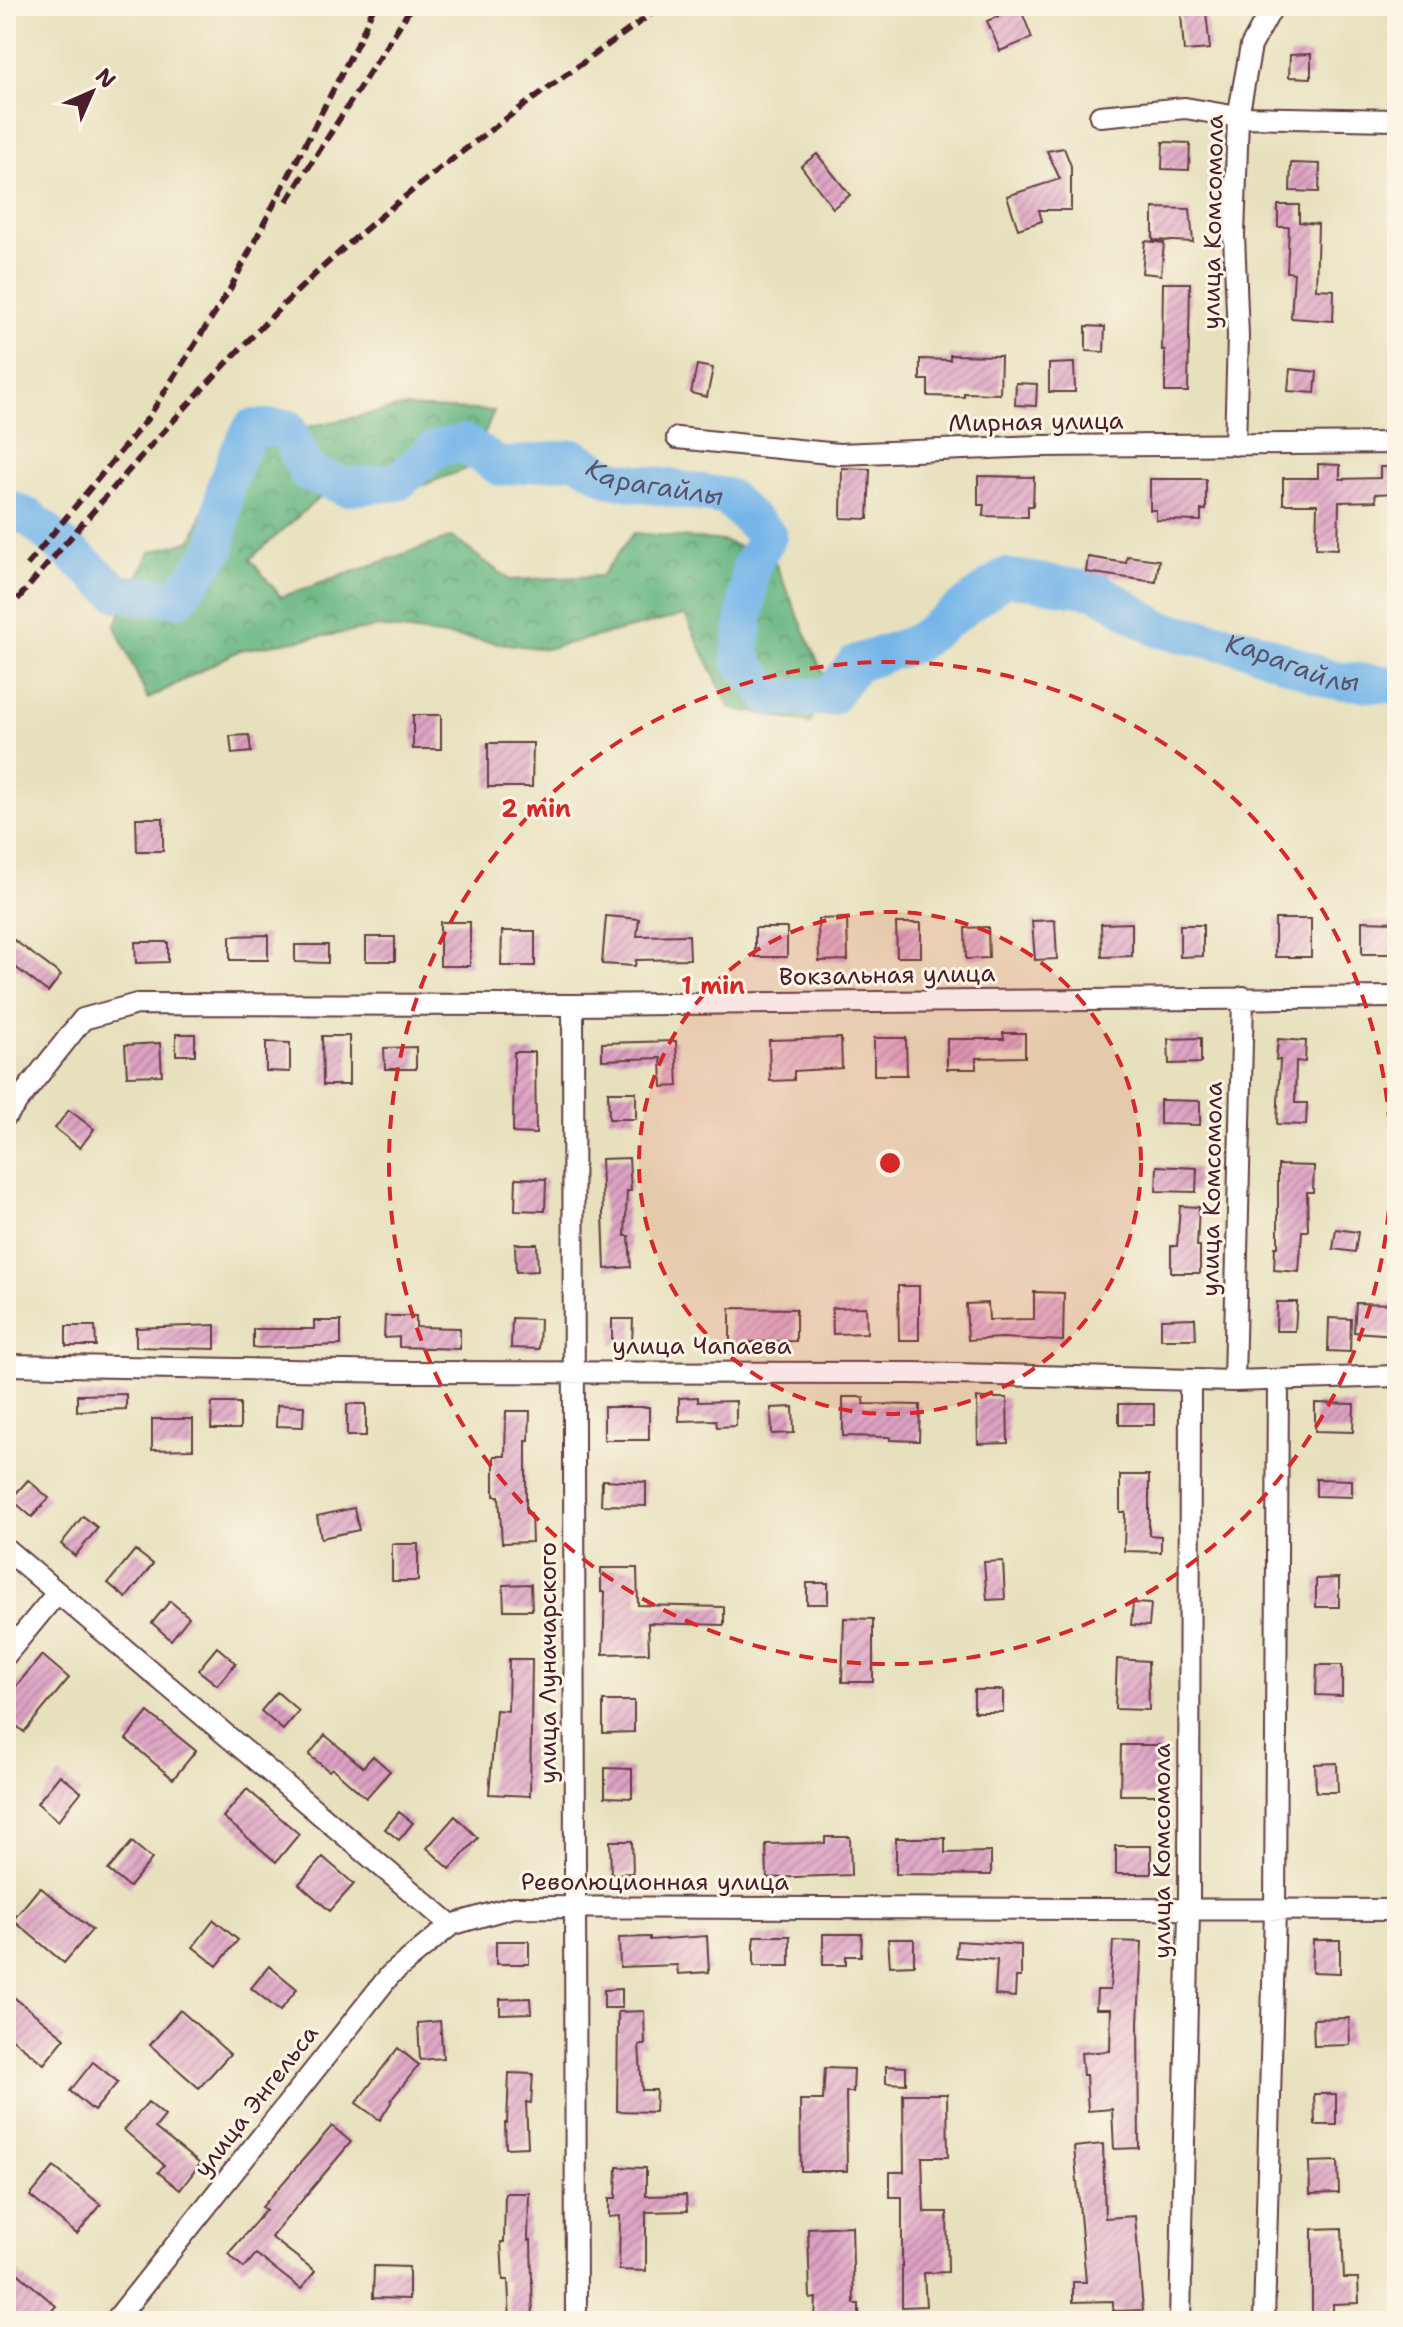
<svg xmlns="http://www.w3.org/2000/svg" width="1403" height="2327" viewBox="0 0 1403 2327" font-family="'Shantell Sans',sans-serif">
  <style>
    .forest { fill: url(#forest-crowns); stroke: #586a56; stroke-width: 2 }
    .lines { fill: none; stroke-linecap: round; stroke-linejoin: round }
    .river { stroke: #74b5e9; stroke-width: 38 }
    .building { fill: url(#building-hatch) }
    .minor-casing { stroke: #623c41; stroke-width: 24 }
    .minor { stroke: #fff; stroke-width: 20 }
    .rail { stroke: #4a1f2b; stroke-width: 6; stroke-dasharray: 12 6; stroke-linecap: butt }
    .ring { fill: none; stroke: #d62828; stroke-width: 4; stroke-dasharray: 14 10 }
    .labels { text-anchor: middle; stroke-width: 6; stroke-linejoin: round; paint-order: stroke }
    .street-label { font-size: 24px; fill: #4a1f2b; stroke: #fcf5e5 }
    .water-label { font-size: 26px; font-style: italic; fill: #59546e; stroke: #fcf5e5 }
    .centre { fill: #d62828; stroke: #fcf5e5; stroke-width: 4 }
    .ring-label { font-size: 24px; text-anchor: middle; font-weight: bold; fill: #d62828; stroke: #fcf5e5; stroke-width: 6; stroke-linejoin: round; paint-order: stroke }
  </style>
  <defs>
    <pattern id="forest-crowns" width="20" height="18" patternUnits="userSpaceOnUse" patternTransform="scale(2)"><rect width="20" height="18" fill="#65b580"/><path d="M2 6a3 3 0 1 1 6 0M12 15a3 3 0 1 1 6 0" fill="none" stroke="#559369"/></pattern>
    <pattern id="building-hatch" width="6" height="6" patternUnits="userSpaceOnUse" patternTransform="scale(2)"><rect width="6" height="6" fill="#dda2c3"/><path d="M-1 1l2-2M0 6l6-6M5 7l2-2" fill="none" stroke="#b5839f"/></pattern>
  </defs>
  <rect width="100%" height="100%" fill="#fcf5e5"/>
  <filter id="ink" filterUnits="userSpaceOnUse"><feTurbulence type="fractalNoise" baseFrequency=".0125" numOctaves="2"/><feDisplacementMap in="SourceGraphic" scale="16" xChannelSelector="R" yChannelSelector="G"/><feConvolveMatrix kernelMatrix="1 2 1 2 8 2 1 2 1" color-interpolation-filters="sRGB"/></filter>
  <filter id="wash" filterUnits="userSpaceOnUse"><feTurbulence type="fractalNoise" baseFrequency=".006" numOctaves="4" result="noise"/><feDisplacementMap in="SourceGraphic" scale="32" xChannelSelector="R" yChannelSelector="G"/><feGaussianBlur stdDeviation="1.8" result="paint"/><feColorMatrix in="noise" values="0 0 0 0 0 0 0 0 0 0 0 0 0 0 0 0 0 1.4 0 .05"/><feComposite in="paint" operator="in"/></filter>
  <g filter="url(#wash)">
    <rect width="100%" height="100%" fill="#e7e0bd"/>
    <path class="forest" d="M403 407 494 411 471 467 408 491 320 497 250 559 281 597 452 537 510 580 601 576 634 533 723 541 773 558 826 680 810 723 730 708 685 615 545 649 379 627 240 650 148 699 115 626 150 552 192 540 232 437 307 427Z"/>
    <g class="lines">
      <path class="river" id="s1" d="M6 508 30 518 118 593 178 598 217 547 225 488 237 456 252 428H287L307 472 345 487 398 482 435 449 463 443 500 467 575 458 612 479 727 497 768 536 751 566 740 659 772 698 830 697 855 664 916 643 1005 577 1098 591 1159 629 1250 648 1332 680 1397 685"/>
    </g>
    <g id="blocks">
      <path class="building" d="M1020 7 1032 38 1000 51 987 21Z
        M1206 12 1210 49 1184 51 1181 14Z
        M1311 54V78L1289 77 1290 55Z
        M1163 142 1190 143 1189 170 1162 169Z
        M1064 148 1071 166V210H1039L1042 221 1018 229 1007 196 1060 179 1047 151Z
        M817 154 850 195 833 208 801 166Z
        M1291 163 1320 164 1319 192 1290 191Z
        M1278 205H1299V222L1318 224 1316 289 1334 290 1333 321 1291 318 1294 273 1287 272 1289 227H1278Z
        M1153 208 1190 209 1193 242 1153 240Z
        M1145 241 1164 243 1161 275 1142 273Z
        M1163 283H1190L1188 392H1165V350H1162Z
        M1086 326 1105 327 1104 352 1086 351Z
        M950 355 1001 356 1000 394 964 393V397L928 396V380H920V359L950 360Z
        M1074 363 1075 392H1049V364Z
        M697 365 713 368 707 397 691 393Z
        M1290 369 1317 372 1315 393 1288 391Z
        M1016 383 1037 384 1036 406 1015 405Z
        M1318 464 1340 465V479L1380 478V467H1397V493L1375 494 1376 501 1339 502 1338 549 1316 548 1317 504H1283V478H1318Z
        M842 468 870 469 868 519 841 518Z
        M978 476 1034 477 1033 506H1028V517L983 516 984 505H978Z
        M1150 479H1206V510H1201V521L1156 520V510H1150Z
        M1127 556 1159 560 1156 582 1086 572 1088 557 1126 563Z
        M413 715H441V749H413Z
        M249 735 251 752 232 754 230 736Z
        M488 743H533L532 787H488Z
        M136 818H163V851H137Z
        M606 916 639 919 637 936 689 935 690 959 636 960 635 966 602 964Z
        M847 918 848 960 819 961 818 919Z
        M1275 919H1311V957H1275Z
        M1055 920 1057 959 1035 960 1032 921Z
        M1362 921 1397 922V954H1362Z
        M440 922H470V966H440Z
        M896 923H921V957H897Z
        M1132 923V956L1102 957 1101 924Z
        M1180 925H1203V956L1180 957Z
        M988 927 989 958 966 959 965 928Z
        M755 928H787V957H755Z
        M502 931H535V966H501Z
        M268 935V960H230V936Z
        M366 937H395V961H366Z
        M14 940 61 975 48 992 6 960V950Z
        M135 942H168V962L136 963Z
        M295 945H328V963L295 962Z
        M1003 1033H1025V1057L976 1058V1069H947V1039H1004Z
        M176 1034H195V1055H176Z
        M322 1036H349V1085H323Z
        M841 1038 842 1068 794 1071V1080L770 1081 769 1040Z
        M874 1038H906L907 1075H874Z
        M1201 1038V1063L1169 1064 1168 1039Z
        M1278 1039 1306 1041 1305 1062 1296 1061 1295 1103H1307L1306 1125 1277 1124 1280 1060H1276Z
        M676 1041 678 1086 662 1087 661 1058 602 1060V1043Z
        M266 1042 290 1043V1072L266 1071Z
        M160 1043 162 1075 127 1076 125 1045Z
        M416 1047V1069H385L384 1048Z
        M514 1052H535L536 1134 513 1133Z
        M608 1092H636V1119H609Z
        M1160 1100 1200 1101V1125L1160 1124Z
        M69 1110 94 1129 80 1148 55 1128Z
        M629 1158 631 1191H627L625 1236H629L631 1267 605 1269 601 1159Z
        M1278 1165 1314 1166 1313 1192H1307L1308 1231H1302L1299 1272 1274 1270 1275 1247H1278Z
        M1157 1166 1197 1168 1196 1192 1156 1191Z
        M516 1178 546 1179 545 1211 515 1210Z
        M1180 1206 1199 1207 1197 1246H1200V1273H1171V1246H1177Z
        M1336 1229 1358 1232 1355 1252 1333 1249Z
        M515 1244H537L538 1271 516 1272Z
        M898 1286H919V1340H899Z
        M1034 1292 1064 1293 1063 1341 1002 1338 968 1340 966 1304 988 1303 989 1320 1034 1319Z
        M1277 1302H1297L1295 1331H1276Z
        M1356 1303 1397 1304V1335L1354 1332Z
        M866 1307 867 1333 833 1334 832 1308Z
        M730 1308 796 1309V1341L751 1342V1345L730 1346Z
        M385 1316H416V1327L460 1328V1349L399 1347V1337L384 1338Z
        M512 1318 540 1319 539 1349 511 1348Z
        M1195 1318 1196 1339H1161V1319Z
        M1329 1318 1351 1319 1350 1352 1328 1351Z
        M612 1319H633L632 1344H612Z
        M314 1321H341V1345L253 1348V1329H314Z
        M215 1325V1349L136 1347V1328Z
        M66 1326H95L96 1346H66Z
        M126 1394V1409L77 1411V1395Z
        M698 1397V1402L736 1401V1426L717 1427 716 1420 679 1421V1398Z
        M843 1397H864V1404L920 1405 919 1441 890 1440V1437L843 1436Z
        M977 1398H1007L1008 1443 978 1444Z
        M212 1403H240V1429H211Z
        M1315 1403 1354 1404 1353 1432 1315 1431Z
        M347 1404H366V1436H347Z
        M1119 1404H1154V1425H1119Z
        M277 1405 304 1406 303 1427 276 1426Z
        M604 1407H649V1440H604Z
        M793 1407 794 1433 772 1434 771 1408Z
        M506 1411H530L529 1441H526V1513H531L532 1542 502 1543 499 1496H494V1456H505Z
        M152 1419H193V1449L152 1450Z
        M1120 1475H1149V1535L1161 1536V1552L1124 1551 1125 1512H1120Z
        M1316 1479 1352 1480V1497L1316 1496Z
        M28 1480 49 1498 32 1517 11 1499Z
        M602 1480 646 1482V1506L601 1505Z
        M354 1508 359 1530 321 1538 317 1516Z
        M83 1516 98 1528 75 1556 61 1544Z
        M392 1544H418V1581H392Z
        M135 1550 153 1564 126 1598 108 1583Z
        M1003 1561 1005 1599 987 1600 984 1562Z
        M601 1568H637L638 1605 724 1607V1625L648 1623 649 1653 603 1654 605 1592H601Z
        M1339 1578V1607H1316V1579Z
        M807 1583H828V1604H807Z
        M531 1584 532 1610H504L503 1585Z
        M170 1601 189 1617 171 1640 152 1623Z
        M1133 1603 1151 1604 1149 1626 1131 1625Z
        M844 1618 873 1619V1682H842Z
        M217 1647 236 1663 217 1685 198 1670Z
        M42 1655 69 1678 24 1732 6 1717V1698Z
        M509 1659H532L530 1796 489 1794 496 1710 508 1711Z
        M1117 1659 1148 1661 1149 1710 1115 1709Z
        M1317 1665H1342V1696L1316 1695Z
        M974 1690H1003V1712H974Z
        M277 1692 299 1711 283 1730 261 1711Z
        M603 1701H634V1732L603 1733Z
        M148 1712 196 1751 173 1779 126 1739Z
        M325 1735 363 1767 373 1756 390 1771 366 1798 332 1768 329 1771 309 1755Z
        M1121 1745H1161L1160 1795H1120Z
        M1337 1763 1338 1792H1316L1315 1764Z
        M605 1768 632 1769V1798L605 1797Z
        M60 1775 81 1792 58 1821 37 1803Z
        M247 1789 299 1834 276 1862 223 1817Z
        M399 1812 413 1823 399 1840 385 1829Z
        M455 1816 478 1838 450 1869 427 1848Z
        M825 1837H850L851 1875 767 1878 766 1844 825 1843Z
        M896 1838H945V1853L991 1852V1875L896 1874Z
        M610 1841H632L633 1873 611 1874Z
        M132 1842 152 1859 129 1887 108 1870Z
        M1116 1846H1151V1874H1116Z
        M323 1857 354 1884 330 1911 299 1884Z
        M40 1887 92 1930 64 1963 13 1920Z
        M214 1920 238 1940 217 1966 193 1947Z
        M823 1934H862L861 1956H846V1965H823Z
        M707 1936 709 1972 678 1974 677 1965 620 1967 619 1938 650 1937V1940Z
        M754 1936H790V1966H754Z
        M888 1939H914V1965L890 1966Z
        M1313 1940H1340V1973L1312 1972Z
        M496 1941H529V1964H496Z
        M957 1941 1021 1945V1977H1016L1015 1997 995 1995 997 1960 956 1957Z
        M1113 1941 1142 1942 1138 2023 1139 2148 1114 2149 1112 2109 1088 2111 1086 2075H1083L1081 2053 1110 2051 1111 2009H1096L1097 1990H1110Z
        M269 1966 297 1989 280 2011 251 1988Z
        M622 1989V2008H604V1990Z
        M6 1991 65 2038 44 2064 6 2034Z
        M530 1998 531 2013 500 2014V1999Z
        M180 2010 230 2054 199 2088 150 2045Z
        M644 2011 645 2045H639L642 2090H656L655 2112 617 2111 618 2012Z
        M1349 2018 1350 2045 1314 2046 1313 2019Z
        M440 2021 443 2058 420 2060 418 2023Z
        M398 2048 419 2065 391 2100 392 2101 380 2120 356 2103Z
        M93 2062 118 2082 94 2111 70 2091Z
        M886 2066 906 2067V2084L886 2083Z
        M825 2068 854 2069 853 2092H846L847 2171H801L800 2100H823Z
        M509 2073 533 2074 531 2103 526 2102 528 2147 506 2148 505 2123H507Z
        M903 2094H947L948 2157H922L924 2212H947L948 2272 924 2273 926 2306 902 2307V2197H890V2172H904Z
        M1314 2094H1336V2125H1315Z
        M148 2102 165 2116 155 2128 200 2164 180 2190 158 2172 164 2165 124 2130Z
        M332 2126 351 2142 271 2237 315 2271 301 2289 256 2254 244 2268 228 2254 266 2210 262 2207Z
        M1103 2144 1105 2218 1135 2216 1143 2310 1113 2311V2301L1073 2302V2282H1086L1074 2147Z
        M1338 2161 1339 2193 1310 2194 1309 2162Z
        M54 2167 101 2205 77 2234 30 2196Z
        M617 2167 646 2168V2196L686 2195 687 2211 646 2212V2271L619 2270 620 2216 609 2217V2198H616Z
        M505 2193H529L528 2241 531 2240 533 2321H510L508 2280H503L501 2242H504Z
        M852 2226 854 2304H859V2320L815 2318 816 2298 810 2299 808 2228Z
        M1342 2228 1344 2278H1358L1359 2303 1333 2304V2321H1312V2229Z
        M6 2263 56 2306 43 2321H17L6 2311Z
        M374 2266 409 2267V2299L373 2298Z"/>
    </g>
  </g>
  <g filter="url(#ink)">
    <use href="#blocks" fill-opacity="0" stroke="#623c41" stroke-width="2"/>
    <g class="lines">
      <g class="minor-casing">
        <path id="minor" d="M1100 116 1185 108 1238 117 1397 120
          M677 438 839 454 1040 446 1397 443
          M1235 445 1238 336 1234 235 1238 117 1251 46 1273 6
          M573 1005C577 1443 572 1882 576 2321
          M6 1116 83 1019 137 1004 573 1005 1397 997
          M6 1365 402 1372 912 1373 1234 1381 1397 1376
          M1234 1381 1243 997
          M6 1549 451 1925 513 1907 1397 1910
          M6 1655 57 1593
          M115 2321 390 1975 451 1925
          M1180 2321 1189 1911 1190 1381
          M1264 2321 1275 1910 1278 1381"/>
      </g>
      <use href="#minor" class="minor"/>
      <path class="rail" d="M287 201 412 6
        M27 565 148 418 230 289 359 40 374 6
        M6 613C96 507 187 401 286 302 400 190 533 99 662 6"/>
    </g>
  </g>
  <circle cx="890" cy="1163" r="251" fill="#d62828" fill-opacity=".12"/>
  <g class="ring">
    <circle cx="890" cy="1163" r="251"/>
    <circle cx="890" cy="1163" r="501"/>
  </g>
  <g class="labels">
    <g class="street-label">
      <text transform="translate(1213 222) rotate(-89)" y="8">улица Комсомола</text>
      <text transform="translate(1036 422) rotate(-1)" y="8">Мирная улица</text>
      <text transform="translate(887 975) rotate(-1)" y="8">Вокзальная улица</text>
      <text transform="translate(1212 1189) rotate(-89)" y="8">улица Комсомола</text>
      <text x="702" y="1354">улица Чапаева</text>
      <text transform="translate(548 1663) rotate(-90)" y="8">улица Луначарского</text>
      <text transform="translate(1162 1851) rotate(-90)" y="8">улица Комсомола</text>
      <text x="655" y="1890">Революционная улица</text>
      <text transform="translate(256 2101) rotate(-52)" y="8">улица Энгельса</text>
    </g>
    <g class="water-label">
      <text dy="9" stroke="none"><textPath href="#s1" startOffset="852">Карагайлы</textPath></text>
      <text dy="9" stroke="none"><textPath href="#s1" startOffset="1740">Карагайлы</textPath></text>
    </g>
  </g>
  <circle cx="890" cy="1163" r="12" class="centre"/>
  <g class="ring-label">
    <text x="536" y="817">2 min</text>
    <text x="713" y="994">1 min</text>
  </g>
  <rect width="1403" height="2327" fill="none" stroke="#fcf5e5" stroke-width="32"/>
  <g transform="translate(92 92) rotate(45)" stroke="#fcf5e5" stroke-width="6" paint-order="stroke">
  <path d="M0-6L14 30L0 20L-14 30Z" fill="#4a1f2b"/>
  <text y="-12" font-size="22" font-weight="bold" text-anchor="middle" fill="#4a1f2b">N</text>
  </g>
</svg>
